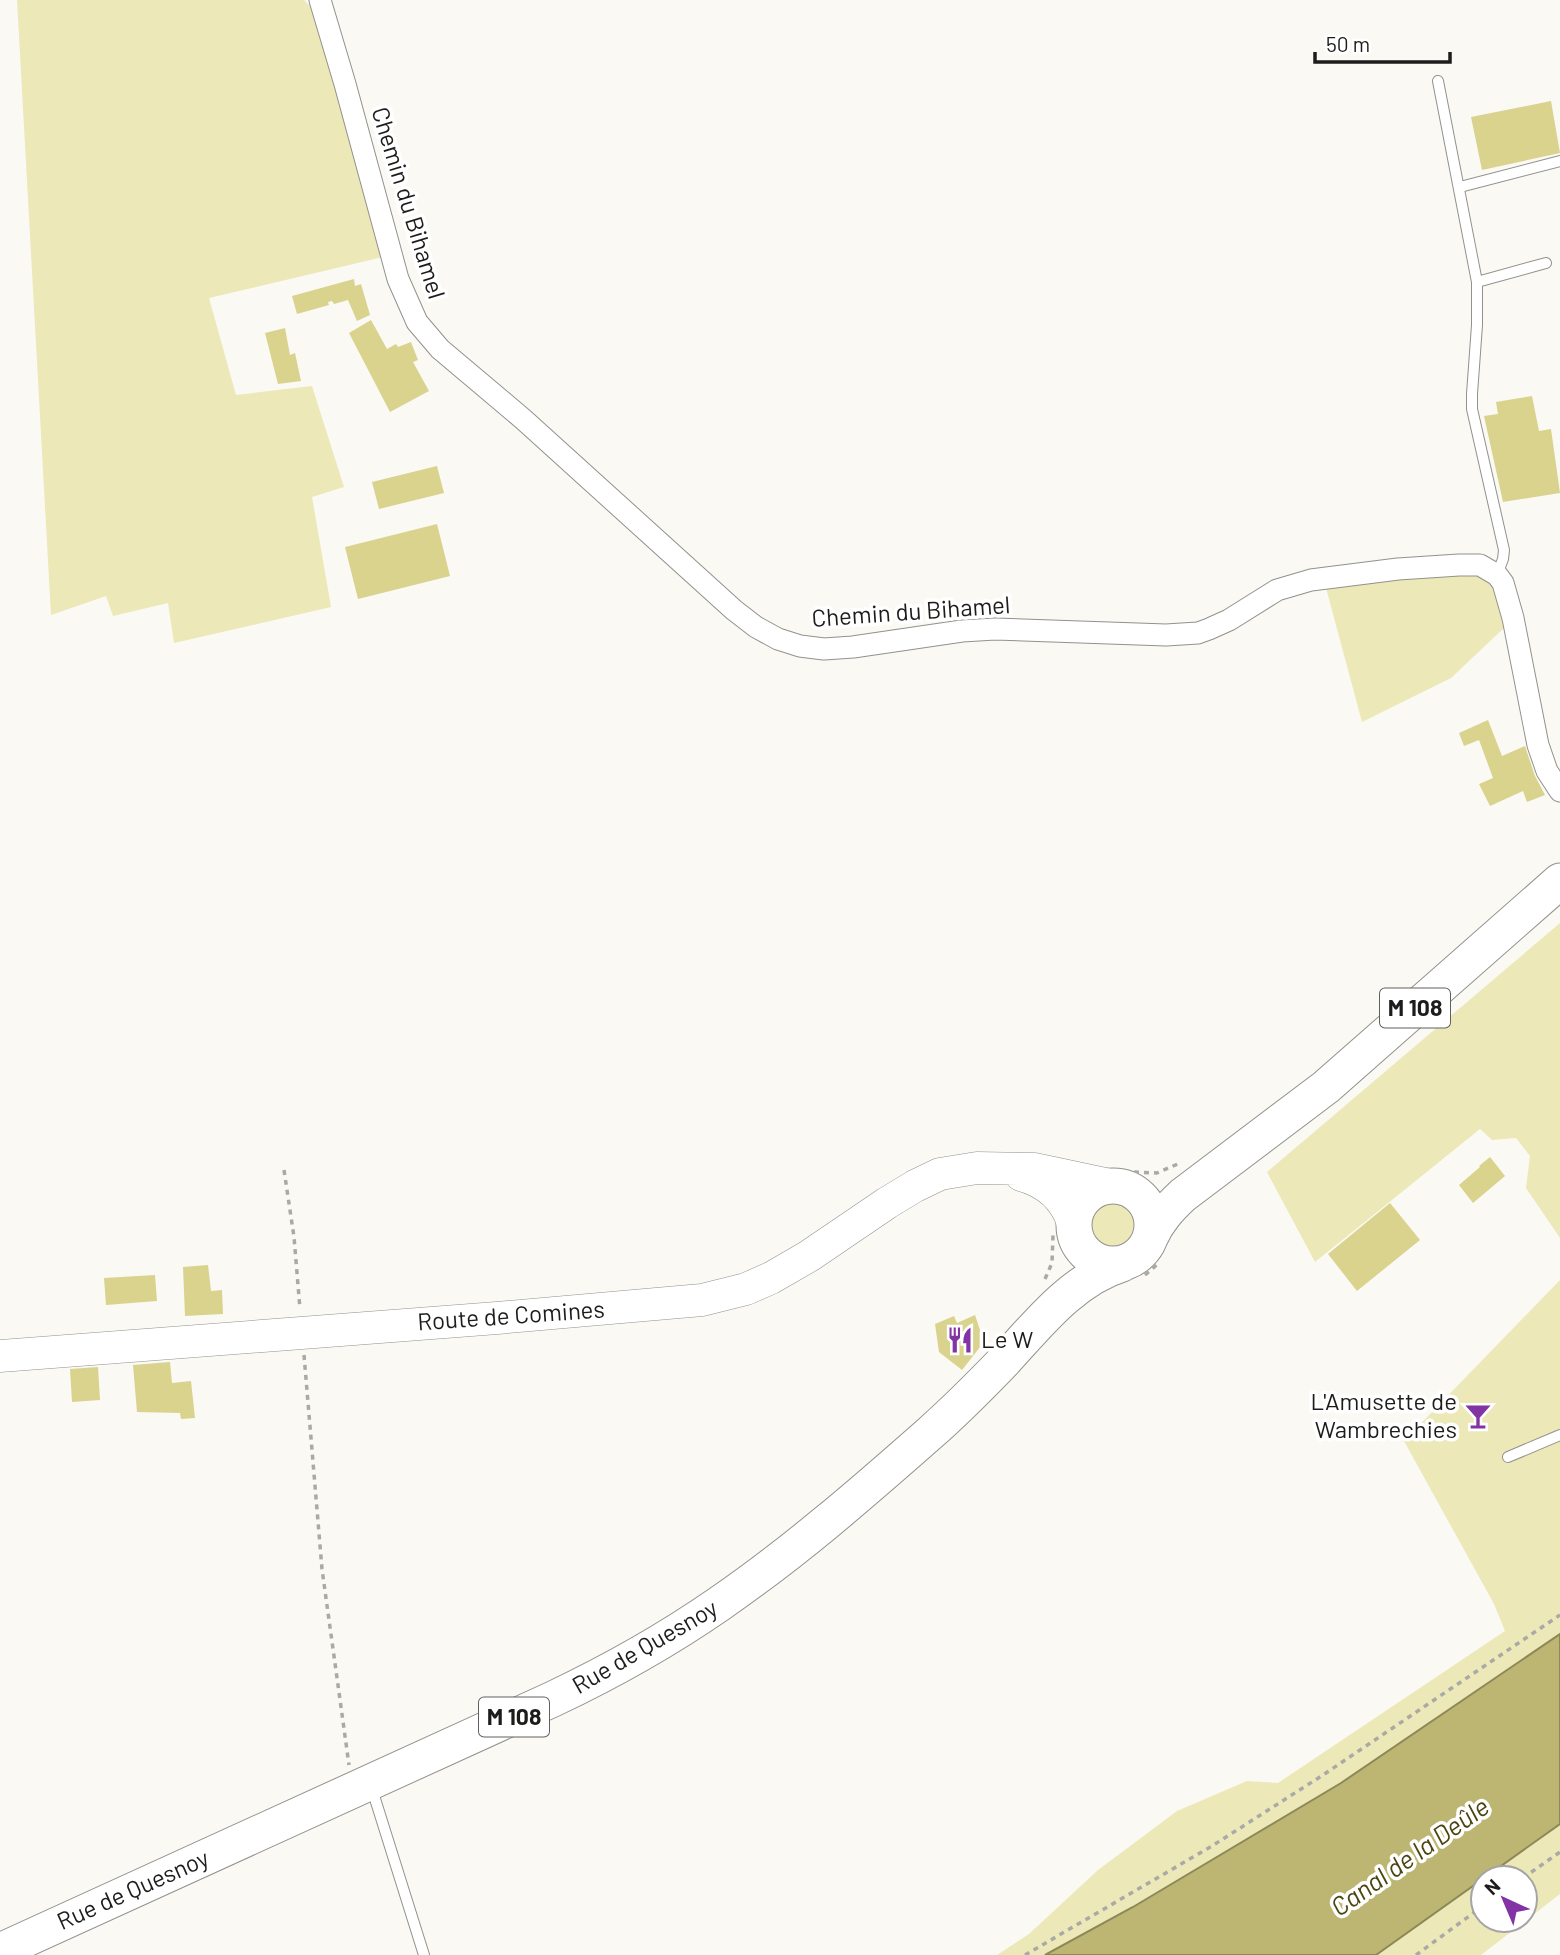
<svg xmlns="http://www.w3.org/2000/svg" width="1560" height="1955" viewBox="0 0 1560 1955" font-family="Barlow,sans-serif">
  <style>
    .green { fill: #ece8b8 }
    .water { fill: #bcb672; stroke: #8c8858; stroke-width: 2 }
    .building { fill: #d9d38e }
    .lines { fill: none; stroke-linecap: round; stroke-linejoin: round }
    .lane-casing { stroke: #92918d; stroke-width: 12 }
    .street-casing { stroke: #92918d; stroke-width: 23 }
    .secondary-casing { stroke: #92918d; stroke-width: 33 }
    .primary-casing { stroke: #92918d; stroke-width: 37 }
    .path { stroke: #aaa9a5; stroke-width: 3.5; stroke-dasharray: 5 5; stroke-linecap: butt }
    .lane { stroke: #fff; stroke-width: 10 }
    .street { stroke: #fff; stroke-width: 21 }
    .secondary { stroke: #fff; stroke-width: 32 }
    .primary { stroke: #fff; stroke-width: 35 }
    .labels { text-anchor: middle; stroke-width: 7; stroke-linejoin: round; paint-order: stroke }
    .shield { fill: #fff; stroke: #61605f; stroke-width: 2 }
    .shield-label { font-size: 23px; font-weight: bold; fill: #1d1c1b }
    .street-label { font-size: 24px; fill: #1d1c1b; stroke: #fff }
    .poi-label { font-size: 24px; fill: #1d1c1b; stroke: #fff; text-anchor: start }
    .water-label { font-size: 26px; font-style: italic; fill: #4b4610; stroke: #fff }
  </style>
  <rect width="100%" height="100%" fill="#faf9f4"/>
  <path class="green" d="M17 0H304L317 13 387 256 209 298 236 395 312 386 344 487 312 497 331 607 174 643 168 603 113 616 106 596 51 615Z
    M1471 572 1492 585 1505 627 1451 678 1362 722 1326 588Z
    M1560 923V1238L1526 1188 1530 1156 1516 1138 1492 1140 1480 1129 1315 1262 1267 1172Z
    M1089 1225a23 23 0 1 1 46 0a23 23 0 1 1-46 0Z
    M1560 1280V1634L1342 1783 1133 1907 1045 1955H997L1029 1934 1098 1870 1177 1811 1247 1781 1278 1783 1505 1631 1494 1604 1404 1441Z
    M1560 1824V1894L1481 1955H1376L1483 1880V1920H1525V1878H1486Z"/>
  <path class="water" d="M1560 1634V1824L1376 1955H1045L1133 1907 1341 1783Z"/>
  <path class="building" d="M1551 101 1560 153 1482 170 1471 117Z
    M354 279 355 286 361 284 370 315 357 321 348 300 334 304 332 301 328 302 329 305 297 314 292 296Z
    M371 320 387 349 396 344 398 347 411 342 418 360 413 362 429 391 390 412 349 333Z
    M285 328 290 355 295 353 301 381 278 384 265 333Z
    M1532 396 1539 431 1551 429 1560 493 1503 502 1484 416 1498 414 1496 402Z
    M437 466 444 493 379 509 372 482Z
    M437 524 450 576 358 599 345 547Z
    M1488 720 1502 756 1525 746 1535 776 1545 795 1527 802 1523 791 1490 806 1479 784 1493 778 1479 740 1464 746 1459 733Z
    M1490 1157 1505 1176 1473 1203 1459 1185 1480 1167 1479 1166Z
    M1390 1203 1420 1240 1357 1291 1328 1254Z
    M208 1265 211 1291 222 1290 223 1314 185 1316 183 1267Z
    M155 1275 157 1301 106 1305 104 1278Z
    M975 1315 984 1342 962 1370 939 1352 935 1324 954 1316 957 1323Z
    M170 1362 172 1383 191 1381 195 1418 181 1419 180 1413 137 1412 133 1365Z
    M98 1367 100 1400 72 1402 70 1369Z"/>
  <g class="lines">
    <g class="lane-casing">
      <path id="lane" d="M1438 81 1477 282V325L1472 394V409L1504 550 1503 559 1497 575
        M1460 187 1560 161
        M1477 282 1546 263
        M1508 1457 1560 1435
        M371 1786 424 1955"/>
    </g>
    <g class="street-casing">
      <path id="street" d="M320 0 345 84 398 279 417 322 440 349 523 419 734 610 756 627 778 639 800 646 824 649 853 647 962 631 995 629 1166 635 1198 633 1209 629 1229 620 1277 590 1311 580 1398 569 1459 565H1480L1497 575 1503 583 1513 618 1538 745 1547 771 1560 791"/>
    </g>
    <g class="secondary-casing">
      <path id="secondary" d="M1021 1175C1047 1182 1065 1198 1073 1223
        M0 1356 497 1318 702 1300 746 1289 771 1278 809 1256 887 1203 915 1186 940 1174 977 1168 1034 1169 1114 1186"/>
    </g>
    <g class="primary-casing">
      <path id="primary" d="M1074 1225a39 39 0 1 1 78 0a39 39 0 1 1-78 0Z
        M1150 1238C1158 1220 1169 1208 1183 1195L1326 1087 1560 881
        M0 1951 553 1699C610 1672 667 1640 719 1604 793 1553 861 1494 929 1434 955 1411 980 1386 1005 1360 1038 1324 1073 1279 1122 1264"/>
    </g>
    <path class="path" d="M284 1170 294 1237 300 1309
      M1134 1172 1157 1173 1180 1163
      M1145 1275 1160 1262
      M1045 1279 1052 1263 1053 1235
      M304 1355 322 1569 349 1765
      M1523 1878 1560 1852
      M1025 1955 1212 1846 1323 1775 1560 1615
      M1416 1955 1483 1906"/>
    <use href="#lane" class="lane"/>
    <use href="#street" class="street"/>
    <use href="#secondary" class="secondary"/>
    <use href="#primary" class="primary"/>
  </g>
  <defs>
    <g id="restaurant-bare" transform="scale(2.1)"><path d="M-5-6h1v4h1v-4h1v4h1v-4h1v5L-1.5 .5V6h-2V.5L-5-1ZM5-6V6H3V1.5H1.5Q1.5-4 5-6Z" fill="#8334a4" stroke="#fff" stroke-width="2.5" paint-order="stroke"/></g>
    <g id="bar-bare" transform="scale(2.1)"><path d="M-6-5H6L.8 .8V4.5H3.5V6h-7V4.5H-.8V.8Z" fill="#8334a4" stroke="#fff" stroke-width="2.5" paint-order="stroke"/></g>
  </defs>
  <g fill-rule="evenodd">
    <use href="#restaurant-bare" x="960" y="1340"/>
    <use href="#bar-bare" x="1478" y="1416"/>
  </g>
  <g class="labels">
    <g class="shield">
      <rect x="1380" y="988.5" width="70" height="39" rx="5"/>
      <rect x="479" y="1697.5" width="70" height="39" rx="5"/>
    </g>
    <g class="shield-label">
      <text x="1415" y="1016">M 108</text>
      <text x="514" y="1725">M 108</text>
    </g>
    <g class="street-label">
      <text transform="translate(408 203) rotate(73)" y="8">Chemin du Bihamel</text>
      <text transform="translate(911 612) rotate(-4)" y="8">Chemin du Bihamel</text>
      <text transform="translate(511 1316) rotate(-4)" y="8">Route de Comines</text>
      <text transform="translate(645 1647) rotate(-30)" y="8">Rue de Quesnoy</text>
      <text transform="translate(133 1890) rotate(-24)" y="8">Rue de Quesnoy</text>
    </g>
    <g class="poi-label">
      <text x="981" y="1348">Le W</text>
      <text x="1457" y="1410" text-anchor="end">L'Amusette de<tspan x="1457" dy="28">Wambrechies</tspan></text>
    </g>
    <g class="water-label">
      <text transform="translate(1410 1857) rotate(-35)" y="9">Canal de la Deûle</text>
    </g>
  </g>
  <g transform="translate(1504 1899) rotate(316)"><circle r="33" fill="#ffffff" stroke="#a5a4a4" stroke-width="2"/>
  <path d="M0-5L12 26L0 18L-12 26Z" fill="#8334a4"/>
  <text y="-10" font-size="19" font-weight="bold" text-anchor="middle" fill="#1d1c1b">N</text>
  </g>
  <path d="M1315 52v10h135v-10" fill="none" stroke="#1d1c1b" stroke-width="3.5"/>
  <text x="1326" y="52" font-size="21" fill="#1d1c1b" stroke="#ffffff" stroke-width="5" paint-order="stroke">50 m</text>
</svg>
